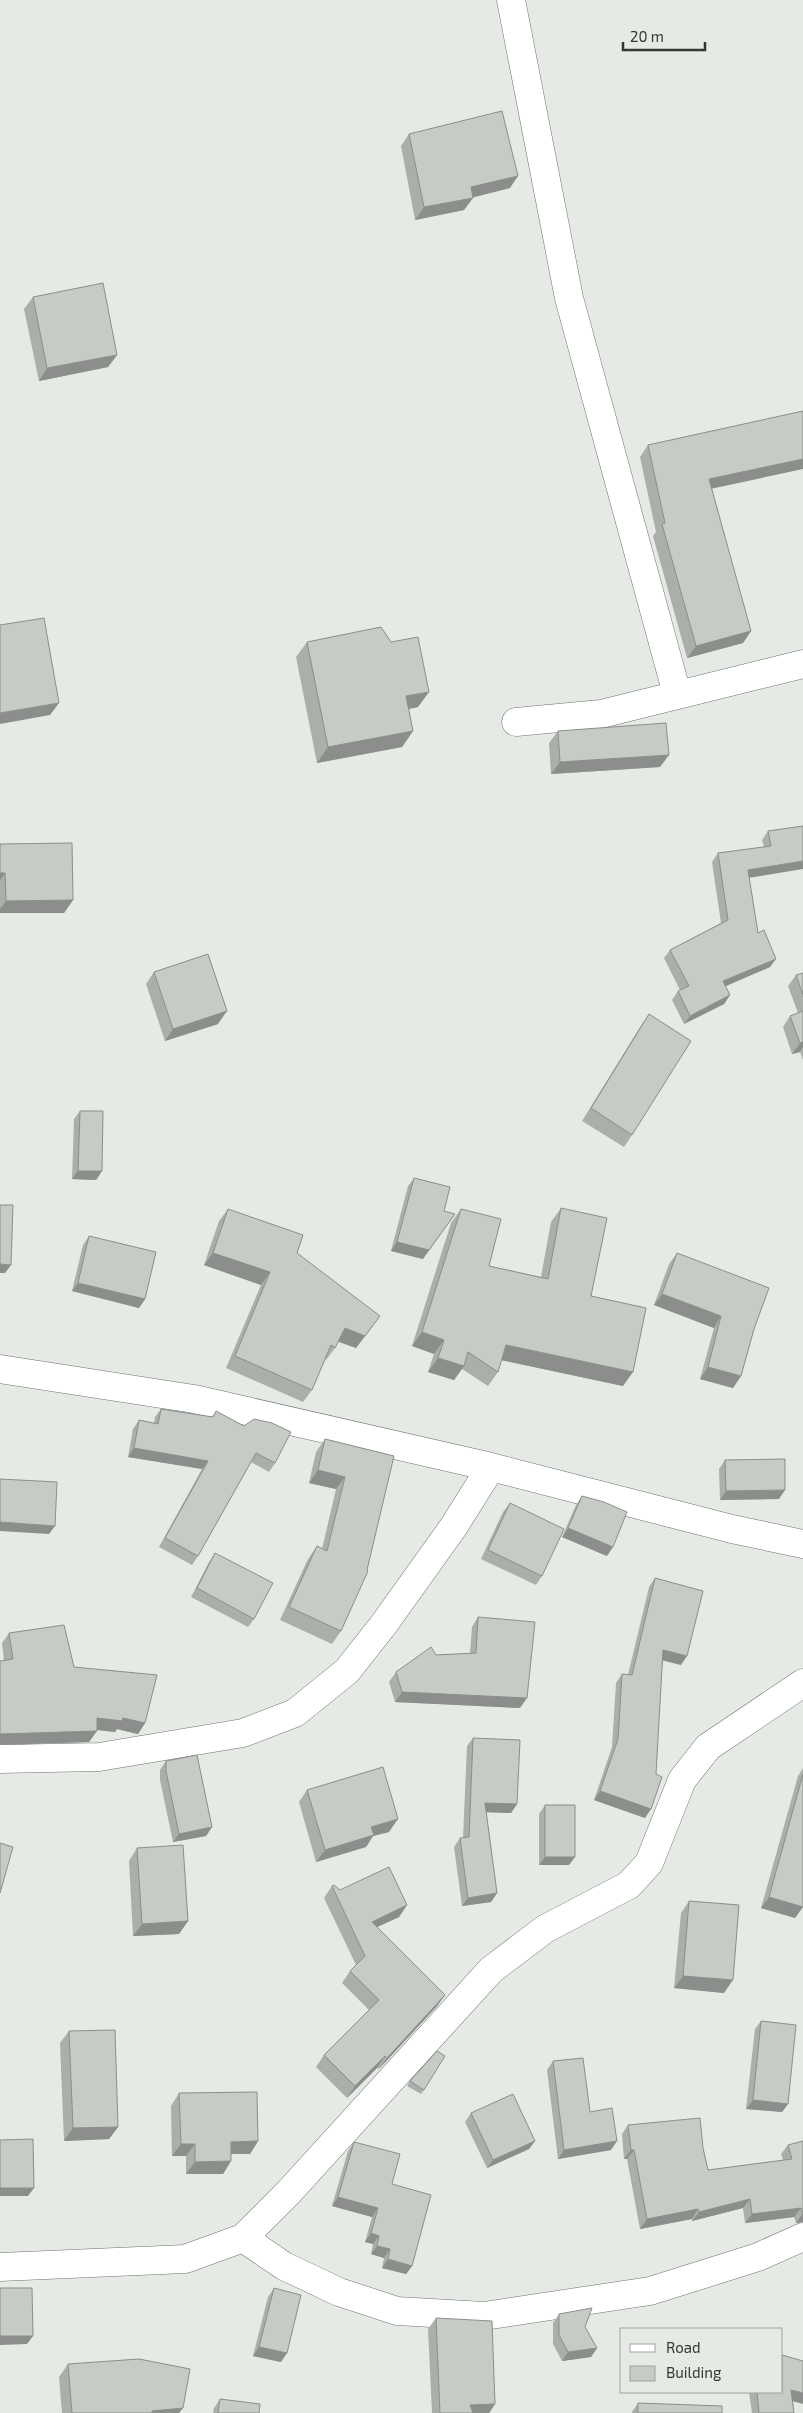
<svg xmlns="http://www.w3.org/2000/svg" width="803" height="2413" viewBox="0 0 803 2413" font-family="'Exo 2',sans-serif">
  <style>
    .lines { fill: none; stroke-linecap: round; stroke-linejoin: round }
    .minor-casing { stroke: #6e736e; stroke-width: 29 }
    .minor { stroke: #fff; stroke-width: 28 }
    .wall { fill: #aaafaa }
    .shaded-wall { fill: #8b8e8b }
    .building { fill: #c6cbc6; stroke: #8b8e8b }
  </style>
  <rect width="100%" height="100%" fill="#e5eae5"/>
  <g class="lines">
    <g class="minor-casing">
      <path id="minor" d="M511 0 569 298 677 694
        M516 722 601 714 803 664
        M0 1369 194 1399 491 1467 732 1529 803 1544
        M0 1759 99 1757 243 1733 295 1713 347 1671 384 1624 454 1526 491 1467
        M243 2238 284 2266 339 2292 397 2311 484 2316 650 2291 758 2257 803 2237
        M0 2267 185 2259 243 2238 288 2193 491 1970 545 1929 629 1885 649 1863 682 1780 708 1747 803 1683"/>
    </g>
    <use href="#minor" class="minor"/>
  </g>
  <path class="wall" d="M409 134 510 188 473 197 464 210 415 220 401 146Z
    M33 297 117 355 108 367 39 381 24 309Z
    M648 445 751 631 743 643 687 658 653 536 656 532 640 457Z
    M307 642 418 707 408 709 413 731 402 747 317 763 296 657Z
    M558 731 660 767 551 774 549 743Z
    M803 826 749 878 758 933 770 967 725 986 730 995 724 1004 684 1024 672 1000 678 991 680 990 664 958 670 950 721 923 712 862 718 853 764 847 762 840 768 831Z
    M0 844 73 900 64 913H0Z
    M154 972 218 1024 165 1041 146 984Z
    M803 973V1060L800 1052 792 1054 783 1027 790 1016 798 1013 788 986 796 975Z
    M649 1014 632 1135 624 1147 582 1121 640 1027Z
    M80 1111 102 1171 96 1180 72 1179 74 1119Z
    M414 1178 423 1259 391 1251 408 1186Z
    M561 1208 623 1386 501 1360 498 1372 488 1386 462 1369 454 1380 428 1372 434 1354 412 1346 451 1223 461 1209 489 1266 541 1277 551 1222Z
    M228 1209 297 1253 371 1328 356 1348 338 1341 335 1348 326 1360 325 1359 312 1390 303 1402 226 1368 261 1285 204 1265 219 1221Z
    M89 1236 145 1299 139 1308 72 1291 83 1245Z
    M677 1253 754 1329 741 1376 733 1388 700 1379 714 1328 654 1305 669 1264Z
    M161 1409 212 1417 216 1411 275 1463 269 1472 251 1462 198 1556 192 1565 159 1547 202 1469 128 1457 133 1429 139 1420 154 1423 155 1417Z
    M325 1439 394 1456 341 1631 332 1644 280 1620 308 1559 317 1546 322 1549 336 1489 309 1483 316 1452Z
    M725 1460 779 1499 720 1500 719 1469Z
    M582 1496 607 1556 562 1537 576 1505Z
    M510 1503 542 1576 536 1585 481 1559 503 1512Z
    M215 1553 254 1619 248 1627 191 1597 209 1562Z
    M655 1578 681 1665 663 1660 645 1818 594 1800 612 1747 616 1683 622 1674 628 1675 649 1587Z
    M478 1617 520 1708 395 1702 389 1682 396 1672 436 1655 470 1653 472 1627Z
    M9 1633 74 1667 145 1723 138 1734 117 1729 115 1732 97 1730 89 1742 0 1745V1661H4L2 1643Z
    M473 1738 517 1804 511 1813 486 1812 497 1893 491 1902 462 1906 454 1847 460 1838H463L467 1746Z
    M166 1761 212 1827 206 1836 173 1842 160 1780V1770Z
    M803 1768V1906L795 1918 761 1908 798 1776Z
    M307 1790 389 1832 373 1836 366 1847 316 1862 299 1802Z
    M545 1805 569 1865H539V1814Z
    M137 1848 188 1921 179 1934 133 1936 129 1861Z
    M332 1886 340 1890 407 1905 399 1917 377 1927 445 1995 437 2006 379 2069 377 2068 347 2098 316 2067 324 2055 369 2010 342 1983 350 1971 356 1965 324 1898Z
    M689 1901 724 1993 674 1988 681 1913Z
    M761 2021 788 2104 782 2112 746 2109 755 2029Z
    M69 2031 118 2127 109 2139 64 2141 60 2043Z
    M553 2061 611 2150 558 2159 547 2070Z
    M410 2081 424 2090 421 2094 407 2086Z
    M179 2093 258 2141 250 2154H231V2161L223 2174H186V2156H172L171 2106Z
    M471 2113 535 2141 529 2149 487 2168 465 2122Z
    M628 2125 703 2148 708 2170 783 2160 781 2154 788 2145 803 2141V2222L796 2223 794 2217 745 2223 743 2208 692 2221V2219L640 2229 627 2159H624L622 2134Z
    M354 2142 392 2184 412 2266 406 2274 382 2268 384 2258 371 2254 373 2244 365 2242 372 2217 332 2206 348 2151Z
    M274 2288 281 2362 253 2356 268 2297Z
    M559 2314 585 2327 597 2348 591 2357 562 2361 553 2344V2323Z
    M436 2318 495 2404 489 2413H432L428 2329Z
    M68 2364 179 2413H62L59 2377Z
    M749 2392H782L793 2401 794 2413H752Z
    M220 2399 259 2413H213L214 2408Z
    M638 2403 722 2413H632V2412Z"/>
  <path class="shaded-wall" d="M518 176 510 188 463 200 471 187Z
    M473 198 464 210 415 220 424 207Z
    M117 355 108 367 39 381 47 368Z
    M803 459V469L701 491 709 479Z
    M751 631 743 643 687 658 696 646Z
    M429 692 418 707 395 712 406 696Z
    M59 703 50 715 0 724V713Z
    M413 731 402 747 317 763 328 747Z
    M669 755 660 767 551 774 560 762Z
    M803 861V869L742 879 748 870Z
    M0 873H5L0 880Z
    M73 900 64 913H0V909L6 901Z
    M776 959 770 967 717 990 723 981Z
    M730 995 724 1004 684 1024 690 1016Z
    M227 1011 218 1024 165 1041 173 1029Z
    M803 1042V1047L800 1052 792 1054 800 1043Z
    M78 1171H102L96 1180 72 1179Z
    M455 1214 423 1259 391 1251 397 1242Z
    M213 1253 270 1272 261 1285 204 1265Z
    M0 1264 11 1265 5 1273H0Z
    M78 1283 145 1299 139 1308 72 1291Z
    M662 1294 721 1316 714 1328 654 1305Z
    M380 1316 356 1348 336 1341 345 1328Z
    M422 1332 444 1340 434 1354 412 1346Z
    M506 1345 633 1372 623 1386 496 1359Z
    M438 1358 464 1366 454 1380 428 1372Z
    M708 1367 741 1376 733 1388 700 1379Z
    M134 1448 208 1461 202 1469 128 1457Z
    M318 1470 345 1477 336 1489 309 1483Z
    M785 1490 779 1499 720 1500 726 1491Z
    M0 1522 55 1526 49 1534 0 1531Z
    M568 1528 613 1547 607 1556 562 1537Z
    M663 1650 687 1656 681 1665 657 1659Z
    M402 1692 527 1698 520 1708 395 1702Z
    M97 1718H123L145 1723 138 1734 117 1729 115 1732 89 1729Z
    M97 1731 89 1742 0 1745V1734Z
    M600 1791 651 1809 645 1818 594 1800Z
    M485 1803 517 1804 511 1813 479 1812Z
    M398 1819 389 1832 373 1836 366 1847 316 1862 325 1850 371 1827Z
    M212 1827 206 1836 173 1842 179 1834Z
    M545 1857H575L569 1865H539Z
    M497 1893 491 1902 462 1906 468 1898Z
    M769 1897 803 1907 795 1918 761 1908Z
    M407 1905 399 1917 364 1933 372 1922Z
    M188 1921 179 1934 133 1936 142 1924Z
    M683 1976 733 1980 724 1993 674 1988Z
    M445 1995 437 2006 379 2069 387 2058Z
    M385 2056 377 2068 347 2098 355 2086Z
    M753 2100 788 2104 782 2112 746 2109Z
    M118 2127 109 2139 64 2141 73 2128Z
    M258 2141 250 2154H223L231 2142Z
    M535 2141 529 2149 487 2168 493 2160Z
    M617 2141 611 2150 558 2159 564 2150Z
    M181 2144H195L186 2156H172Z
    M631 2150H634L627 2159H624Z
    M231 2161 223 2174H186L195 2162Z
    M0 2188H34L28 2196H0Z
    M338 2197 378 2208 372 2217 332 2206Z
    M750 2199 743 2208 692 2221 699 2212Z
    M801 2208 794 2217 745 2223 752 2214Z
    M698 2209 692 2219 640 2229 647 2219Z
    M803 2213V2222L796 2223Z
    M371 2233 379 2236 373 2244 365 2242Z
    M377 2246 390 2249 384 2258 371 2254Z
    M388 2259 412 2266 406 2274 382 2268Z
    M0 2336H33L27 2344 0 2345Z
    M259 2347 287 2353 281 2362 253 2356Z
    M597 2348 591 2357 562 2361 568 2352Z
    M791 2390 803 2393V2404L785 2399Z
    M495 2404 489 2413H465L470 2405Z
    M183 2408 179 2413H151L152 2411Z"/>
  <path class="building" d="M502 111 518 176 471 187 473 198 424 207 409 134Z
    M103 283 117 355 47 368 33 297Z
    M803 411V459L709 479 751 631 696 646 662 524 665 523 648 445Z
    M44 618 59 703 0 713V625Z
    M381 627 391 642 418 637 429 692 406 696 413 731 328 747 307 642Z
    M666 723 669 755 560 762 558 731Z
    M803 826V861L748 870 758 933 764 930 776 959 723 981 730 995 690 1016 678 991 689 986 670 950 728 920 718 853 771 846 768 831Z
    M72 843 73 900 6 901 5 873H0V844Z
    M208 954 227 1011 173 1029 154 972Z
    M803 973V995L796 975Z
    M803 1011V1042L800 1043 790 1016Z
    M649 1014 691 1041 632 1135 591 1108Z
    M80 1111H103L102 1171H78Z
    M414 1178 450 1187 444 1211 455 1214 429 1250 397 1242Z
    M0 1205H13L11 1265 0 1264Z
    M561 1208 607 1218 591 1296 646 1308 633 1372 506 1345 498 1372 468 1352 464 1366 438 1358 444 1340 422 1332 461 1209 501 1219 489 1266 548 1279Z
    M228 1209 303 1235 297 1253 380 1316 365 1336 345 1328 335 1348 331 1345 312 1390 235 1356 270 1272 213 1253Z
    M89 1236 156 1252 145 1299 78 1283Z
    M677 1253 769 1288 754 1329 741 1376 708 1367 721 1316 662 1294Z
    M161 1409 213 1417 216 1411 244 1426 254 1419 272 1423 291 1432 275 1463 256 1453 198 1556 165 1538 208 1461 134 1448 139 1420 158 1424Z
    M325 1439 394 1456 367 1570 368 1571 341 1631 289 1607 317 1546 327 1551 345 1477 318 1470Z
    M785 1459V1490L726 1491 725 1460Z
    M0 1479 57 1482 55 1526 0 1522Z
    M582 1496 604 1502 627 1512 613 1547 568 1528Z
    M510 1503 564 1529 542 1576 488 1550Z
    M215 1553 273 1583 254 1619 197 1588Z
    M655 1578 703 1591 687 1656 663 1650 656 1774 662 1777 651 1809 600 1791 618 1739 622 1674 632 1675Z
    M478 1617 535 1622 527 1698 402 1692 396 1672 431 1647 436 1655 476 1653Z
    M64 1625 74 1667 157 1675 145 1723 123 1718 122 1721 97 1718V1731L0 1734V1661L13 1659 9 1633Z
    M473 1738 520 1740 517 1804 485 1803 497 1893 468 1898 460 1838 469 1837Z
    M197 1755 212 1827 179 1834 166 1771V1761Z
    M383 1767 398 1819 371 1827 374 1835 325 1850 307 1790Z
    M803 1774V1907L769 1897Z
    M545 1805H575V1857H545Z
    M0 1843 13 1847 0 1893Z
    M183 1845 188 1921 142 1924 137 1848Z
    M389 1867 407 1905 372 1922 445 1995 387 2058 385 2056 355 2086 324 2055 379 2000 350 1971 365 1956 332 1886 334 1885 340 1890Z
    M689 1901 739 1905 733 1980 683 1976Z
    M761 2021 796 2025 788 2104 753 2100Z
    M115 2030 118 2127 73 2128 69 2031Z
    M437 2051 445 2056 424 2090 410 2081Z
    M583 2058 590 2112 612 2108 617 2141 564 2150 553 2061Z
    M257 2092 258 2141 231 2142V2161L195 2162V2144H181L179 2093Z
    M513 2094 535 2141 493 2160 471 2113Z
    M700 2118 703 2148 708 2170 792 2159 788 2145 803 2141V2213L801 2208 752 2214 750 2199 699 2212 698 2209 647 2219 634 2150H631L628 2125Z
    M33 2139 34 2188H0V2140Z
    M354 2142 400 2154 392 2184 431 2195 412 2266 388 2259 390 2249 377 2246 379 2236 371 2233 378 2208 338 2197Z
    M0 2288H32L33 2336H0Z
    M274 2288 301 2295 287 2353 259 2347Z
    M592 2308 585 2327 597 2348 568 2352 559 2335V2314Z
    M436 2318 492 2321 495 2404 470 2405 473 2413H440Z
    M782 2355 803 2361V2393L791 2390 794 2413H759L757 2392H782Z
    M139 2359 190 2369 183 2408 152 2411V2413H72L68 2364Z
    M220 2399 260 2404 259 2413H218Z
    M638 2403 722 2406V2413H638Z"/>
  <rect x="620" y="2328" width="162" height="65" fill="#e5eae5" stroke="#9fa29f"/>
  <rect x="630" y="2344" width="25" height="8" fill="#ffffff" stroke="#9fa29f"/>
  <text x="666" y="2353" font-size="15" fill="#353735">Road</text>
  <rect x="630" y="2366" width="25" height="15" fill="#c6cbc6" stroke="#9fa29f"/>
  <text x="666" y="2378" font-size="15" fill="#353735">Building</text>
  <path d="M623 42v8h82v-8" fill="none" stroke="#353735" stroke-width="2.5"/>
  <text x="630" y="42" font-size="15" fill="#353735" stroke="#e5eae5" stroke-width="4" paint-order="stroke">20 m</text>
</svg>
